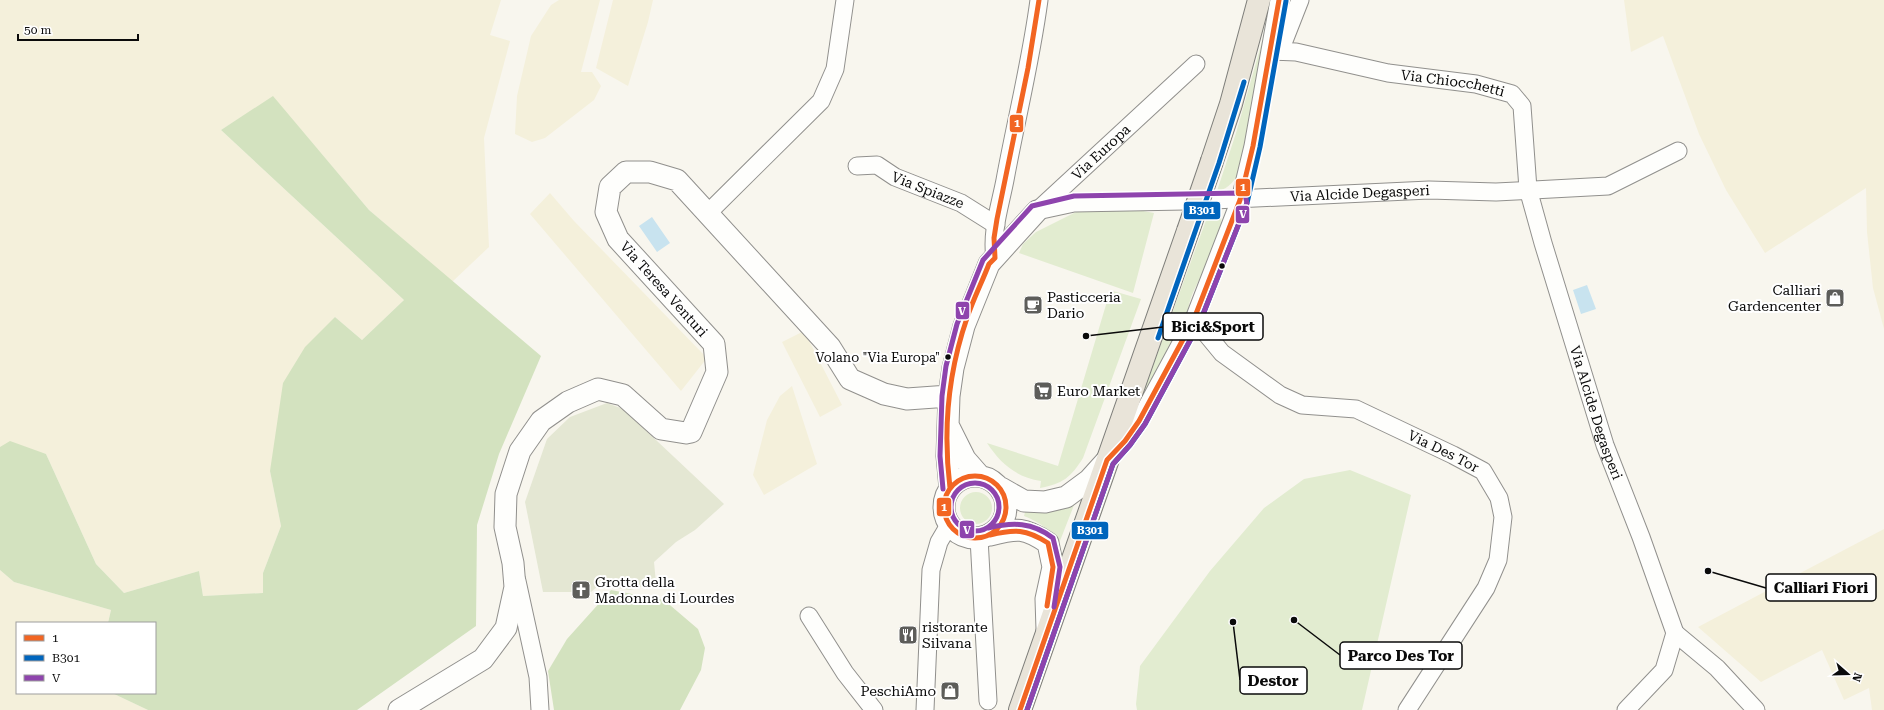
<svg xmlns="http://www.w3.org/2000/svg" width="1884" height="710" viewBox="0 0 1884 710" font-family="'Roboto Serif',serif">
  <style>
    .farmland { fill: #f4f0db }
    .green { fill: #e2ecd0 }
    .forest { fill: #d3e2bf }
    .cemetery { fill: #e4e7d3 }
    .water { fill: #c8e3ef }
    .lines { fill: none; stroke-linecap: round; stroke-linejoin: round }
    .minor-casing { stroke: #91908d; stroke-width: 19 }
    .tertiary-casing { stroke: #91908d; stroke-width: 23 }
    .primary-casing { stroke: #7e7e7a; stroke-width: 24 }
    .minor { stroke: #fefefc; stroke-width: 17 }
    .tertiary { stroke: #fefefc; stroke-width: 21 }
    .primary { stroke: #e9e4d9; stroke-width: 22 }
    .primary-bridge-casing { stroke: #7e7e7a; stroke-width: 24; stroke-linecap: butt }
    .primary-bridge { stroke: #e9e4d9; stroke-width: 22 }
    .bus-1-casing { stroke: #fff; stroke-width: 8 }
    .bus-2-casing { stroke: #fff; stroke-width: 8 }
    .bus-3-casing { stroke: #fff; stroke-width: 8 }
    .bus-1 { stroke: #f26522; stroke-width: 5 }
    .bus-2 { stroke: #0065bd; stroke-width: 5 }
    .bus-3 { stroke: #8e44ad; stroke-width: 5 }
    .bus-dot { fill: #0a0a0a; stroke: #fff; stroke-width: 1.5 }
    .labels { text-anchor: middle; stroke-width: 4; stroke-linejoin: round; paint-order: stroke }
    .bus-label { font-size: 13px; fill: #0a0a0a; stroke: #fff; text-anchor: end }
    .street-label { font-size: 14px; fill: #0a0a0a; stroke: #fff }
    .poi-label { font-size: 14px; fill: #0a0a0a; stroke: #fff; text-anchor: start }
    .leader { fill: none; stroke: #0a0a0a; stroke-width: 1.5 }
    .callout-dot { fill: #0a0a0a; stroke: #fff; stroke-width: 1.5 }
    .callout { fill: #fff; stroke: #0a0a0a; stroke-width: 1.5 }
    .callout-label { font-size: 15px; text-anchor: middle; font-weight: bold; fill: #0a0a0a }
    .line-badge { stroke: #fff; stroke-width: 1.5 }
    .badge-label { font-size: 11px; text-anchor: middle; font-weight: bold; fill: #fff }
  </style>
  <rect width="100%" height="100%" fill="#f8f6ee"/>
  <path class="farmland" d="M0 0H501L490 35 510 41 484 138 489 247 452 282 369 210 273 97 221 130 404 300 362 340 335 317 270 471 281 526 263 573 264 593 203 596 199 571 124 593 96 564 46 454 0 447Z
    M559 0H600L581 72H592L601 86 594 100 545 138 532 142 515 134 517 96 531 36 551 5Z
    M613 0H653L648 22 628 86 596 68Z
    M1624 0H1884V329L1873 288 1867 232 1866 188 1765 253 1726 190 1699 134 1663 36 1631 52Z
    M550 193 574 221 707 358 681 391 530 214Z
    M804 331 842 405 820 417 782 342Z
    M792 386 817 464 764 495 753 475 767 420 780 396Z
    M1884 529V710H1872L1869 688 1844 700 1822 650 1761 682 1698 627Z
    M0 570 14 582 111 610 108 623H17V693H112L148 710H0Z"/>
  <path class="green" d="M1267 24 1242 169C1235 179 1230 189 1217 191L1236 133Z
    M1127 208 1154 213 1133 293 1019 253 1023 244 1036 232 1080 210Z
    M1209 212 1221 217C1227 251 1187 283 1188 316L1134 418Z
    M1113 291 1141 299 1083 458C1071 477 1063 484 1040 488L1041 481C1016 477 1001 464 987 443L1058 466 1108 298Z
    M1350 470 1411 495 1362 710H1137L1136 704 1140 666 1210 571 1264 508 1304 479Z
    M960 508a16 16 0 1 1 32 0a16 16 0 1 1-32 0Z
    M1076 500 1058 546C1050 529 1041 523 1024 516L1027 504Z"/>
  <path class="forest" d="M273 96 369 210 541 356 499 454 477 525 476 626 357 710H148L112 693H155V623H108L111 610 14 582 0 570V447L10 441 46 454 96 564 124 593 199 571 203 596 263 593V573L281 526 270 471 283 383 305 347 335 317 362 340 404 300 221 130Z
    M611 590 664 600 698 629 705 648 701 670 680 710H554L548 671 567 639Z"/>
  <path class="cemetery" d="M607 403 623 409 724 504 695 530 676 542 654 562 656 583 630 590 599 585 591 592H543L525 502 547 439 570 417Z"/>
  <path class="water" d="M652 217 670 243 657 252 639 226Z
    M1587 285 1596 309 1581 314 1573 290Z"/>
  <g class="lines">
    <g class="minor-casing">
      <g id="minor">
        <path id="s1" d="M1271 51 1296 52 1388 73 1476 84 1512 94 1522 106 1528 189 1543 243 1605 445 1641 537 1675 633"/>
        <path d="M1280 51 1300 0"/>
        <path id="s2" d="M857 166 877 165 895 177 961 203 996 225"/>
        <path id="s3" d="M1214 200 1429 190 1496 192 1608 186 1678 151"/>
        <path id="s4" d="M1037 211 1196 64"/>
        <path d="M1037 211 1074 203 1185 201"/>
        <path d="M708 213 821 101 835 69 845 0"/>
        <path d="M995 258C991 232 1000 206 1005 180 1016 120 1031 61 1039 0"/>
        <path id="s5" d="M1194 319 1222 353 1280 395 1302 405 1356 409 1453 455 1483 471 1499 498 1503 517 1498 560 1486 588 1407 710"/>
        <path d="M1112 456 1125 441 1139 421 1194 319 1240 200 1253 146 1279 0"/>
        <path d="M979 538 988 701"/>
        <path d="M517 581 538 677 540 710"/>
        <path d="M809 616 845 673 874 710"/>
        <path d="M1675 633 1717 668 1756 710"/>
        <path d="M925 710 931 570 939 542 949 525"/>
        <path d="M1626 710 1664 670 1675 633"/>
      </g>
    </g>
    <g class="tertiary-casing">
      <path id="tertiary" d="M949 427 965 459 979 475
        M944 507a31 31 0 1 1 62 0a31 31 0 1 1-62 0Z
        M950 488 947 456 949 396 953 368 964 326 989 264 1037 211
        M1001 488 1024 501 1045 502 1066 497 1089 480 1107 460
        M990 535C1018 528 1024 527 1048 543L1053 567 1046 599 1047 630
        M399 710 483 659 506 628 515 587 513 563 505 527 506 494 520 451 541 421 568 402 598 389 623 395 661 429 686 433 691 432 717 372 714 344 618 239 606 212 610 187 626 172H650L677 180 830 347 850 379 884 394 907 399 949 396"/>
    </g>
    <g class="primary-casing">
      <path id="primary" d="M1212 161 1231 104 1259 0
        M1020 710 1188 231"/>
    </g>
    <use href="#minor" class="minor"/>
    <use href="#tertiary" class="tertiary"/>
    <use href="#primary" class="primary"/>
    <g class="primary-bridge-casing">
      <path id="primary-bridge" d="M1188 231 1212 161"/>
    </g>
    <use href="#primary-bridge" class="primary-bridge"/>
    <g class="bus-1-casing">
      <path id="bus-1" d="M944 507a31 31 0 1 1 62 0a31 31 0 1 1-62 0Z
        M950 488C943 431 948 373 967 318 973 300 982 282 989 264L995 258 994 238 997 219 1028 68 1039 0
        M990 535C1015 529 1026 529 1048 543L1053 567 1047 606
        M1020 710 1107 460 1125 441 1139 421 1194 319 1240 200 1253 146 1279 0"/>
    </g>
    <g class="bus-2-casing">
      <path id="bus-2" d="M1158 338 1219 163 1244 82
        M1027 710 1113 464 1130 445 1145 424 1200 322 1247 203 1260 147 1286 1"/>
    </g>
    <g class="bus-3-casing">
      <path id="bus-3" d="M951 507a24 24 0 1 1 48 0a24 24 0 1 1-48 0Z
        M943 489 940 456 942 396 946 366 957 324 983 260 1032 206 1074 196 1240 193 1245 195 1247 203 1200 322 1145 424 1130 445 1113 464 1027 710
        M988 528C1013 522 1032 522 1053 538L1060 567 1054 607"/>
    </g>
    <use href="#bus-1" class="bus-1"/>
    <use href="#bus-2" class="bus-2"/>
    <use href="#bus-3" class="bus-3"/>
  </g>
  <defs>
    <g id="shop-square" transform="scale(1)"><rect x="-9" y="-9" width="18" height="18" rx="4" fill="#5d5d5a" stroke="#fff"/><path d="M-5-2.5h2.3a2.7 3.5 0 0 1 5.4 0H5L5.5 6h-11ZM-1.5-2.5h3a1.5 2.3 0 0 0-3 0Z" fill="#fff"/></g>
    <g id="cafe-square" transform="scale(1)"><rect x="-9" y="-9" width="18" height="18" rx="4" fill="#5d5d5a" stroke="#fff"/><path d="M-5.5-4.5H6V0H3Q3 3.5 0 3.5H-2.5Q-5.5 3.5-5.5 0ZM3-3.2v2h1.7v-2ZM-6 4.5H4V6H-6Z" fill="#fff"/></g>
    <g id="supermarket-square" transform="scale(1)"><rect x="-9" y="-9" width="18" height="18" rx="4" fill="#5d5d5a" stroke="#fff"/><path d="M-6-5.5h2.5l.6 2H6L4.5 2H-2.5L-4.4-4H-6ZM-1.5 3.2a1.3 1.3 0 1 0 .1 0ZM3 3.2a1.3 1.3 0 1 0 .1 0Z" fill="#fff"/></g>
    <g id="church-square" transform="scale(1)"><rect x="-9" y="-9" width="18" height="18" rx="4" fill="#5d5d5a" stroke="#fff"/><path d="M-1.2-6h2.4v3.5h3.3v2.4h-3.3V6h-2.4V-.1h-3.3v-2.4h3.3Z" fill="#fff"/></g>
    <g id="restaurant-square" transform="scale(1)"><rect x="-9" y="-9" width="18" height="18" rx="4" fill="#5d5d5a" stroke="#fff"/><path d="M-5-6h1v4h1v-4h1v4h1v-4h1v5L-1.5 .5V6h-2V.5L-5-1ZM5-6V6H3V1.5H1.5Q1.5-4 5-6Z" fill="#fff"/></g>
  </defs>
  <g fill-rule="evenodd">
    <use href="#shop-square" x="1835" y="298"/>
    <use href="#cafe-square" x="1033" y="305"/>
    <use href="#supermarket-square" x="1043" y="391"/>
    <use href="#church-square" x="581" y="590"/>
    <use href="#restaurant-square" x="908" y="635"/>
    <use href="#shop-square" x="950" y="691"/>
  </g>
  <g class="bus-dot">
    <circle cx="1222" cy="266" r="3.5"/>
    <circle cx="948" cy="357" r="3.5"/>
  </g>
  <g class="labels">
    <g class="bus-label">
      <text x="940" y="362">Volano "Via Europa"</text>
    </g>
    <g class="street-label">
      <text dy="5" stroke="none"><textPath href="#s1" startOffset="185">Via Chiocchetti</textPath></text>
      <text dy="5" stroke="none"><textPath href="#s4" startOffset="87">Via Europa</textPath></text>
      <text dy="5" stroke="none"><textPath href="#s2" startOffset="77">Via Spiazze</textPath></text>
      <text dy="5" stroke="none"><textPath href="#s3" startOffset="146">Via Alcide Degasperi</textPath></text>
      <text transform="translate(664 289) rotate(48)" y="5">Via Teresa Venturi</text>
      <text dy="5" stroke="none"><textPath href="#s1" startOffset="578">Via Alcide Degasperi</textPath></text>
      <text dy="5" stroke="none"><textPath href="#s5" startOffset="291">Via Des Tor</textPath></text>
    </g>
    <g class="poi-label">
      <text x="1821" y="295" text-anchor="end">Calliari<tspan x="1821" dy="16">Gardencenter</tspan></text>
      <text x="1047" y="302">Pasticceria<tspan x="1047" dy="16">Dario</tspan></text>
      <text x="1057" y="396">Euro Market</text>
      <text x="595" y="587">Grotta della<tspan x="595" dy="16">Madonna di Lourdes</tspan></text>
      <text x="922" y="632">ristorante<tspan x="922" dy="16">Silvana</tspan></text>
      <text x="936" y="696" text-anchor="end">PeschiAmo</text>
    </g>
  </g>
  <path class="leader" d="M1086 336L1163 327M1708 571L1766 588M1294 620L1340 655M1233 622L1240 680"/>
  <g class="callout-dot">
    <circle cx="1086" cy="336" r="4"/>
    <circle cx="1708" cy="571" r="4"/>
    <circle cx="1294" cy="620" r="4"/>
    <circle cx="1233" cy="622" r="4"/>
  </g>
  <g class="callout">
    <rect x="1163" y="313" width="100" height="27" rx="4"/>
    <rect x="1766" y="574" width="110" height="27" rx="4"/>
    <rect x="1340" y="642" width="122" height="27" rx="4"/>
    <rect x="1240" y="667" width="67" height="27" rx="4"/>
  </g>
  <g class="callout-label">
    <text x="1213" y="332">Bici&amp;Sport</text>
    <text x="1821" y="593">Calliari Fiori</text>
    <text x="1401" y="661">Parco Des Tor</text>
    <text x="1273" y="686">Destor</text>
  </g>
  <g class="line-badge">
    <rect x="1009" y="114" width="15" height="19" rx="4" fill="#f26522"/>
    <rect x="1235" y="178" width="16" height="19" rx="4" fill="#f26522"/>
    <rect x="1183" y="201" width="38" height="19" rx="4" fill="#0065bd"/>
    <rect x="1235" y="205" width="15" height="19" rx="4" fill="#8e44ad"/>
    <rect x="955" y="301" width="15" height="19" rx="4" fill="#8e44ad"/>
    <rect x="936" y="497" width="16" height="20" rx="4" fill="#f26522"/>
    <rect x="959" y="520" width="16" height="19" rx="4" fill="#8e44ad"/>
    <rect x="1071" y="521" width="38" height="19" rx="4" fill="#0065bd"/>
  </g>
  <g class="badge-label">
    <text x="1017" y="127">1</text>
    <text x="1243" y="191">1</text>
    <text x="1202" y="214">B301</text>
    <text x="1243" y="218">V</text>
    <text x="962" y="315">V</text>
    <text x="944" y="511">1</text>
    <text x="967" y="534">V</text>
    <text x="1090" y="534">B301</text>
  </g>
  <rect x="16" y="622" width="140" height="72" fill="#ffffff" stroke="#9d9d9d"/>
  <rect x="24" y="635" width="20" height="6" fill="#f26522" stroke="#9d9d9d"/>
  <text x="52" y="642" font-size="12" fill="#0a0a0a">1</text>
  <rect x="24" y="655" width="20" height="6" fill="#0065bd" stroke="#9d9d9d"/>
  <text x="52" y="662" font-size="12" fill="#0a0a0a">B301</text>
  <rect x="24" y="675" width="20" height="6" fill="#8e44ad" stroke="#9d9d9d"/>
  <text x="52" y="682" font-size="12" fill="#0a0a0a">V</text>
  <g transform="translate(1848 674) rotate(110)" stroke="#ffffff" stroke-width="3" paint-order="stroke">
  <path d="M0-3L7 15L0 10L-7 15Z" fill="#0a0a0a"/>
  <text y="-6" font-size="11" font-weight="bold" text-anchor="middle" fill="#0a0a0a">N</text>
  </g>
  <path d="M18 34v6h120v-6" fill="none" stroke="#0a0a0a" stroke-width="2"/>
  <text x="24" y="34" font-size="12" fill="#0a0a0a" stroke="#ffffff" stroke-width="3" paint-order="stroke">50 m</text>
</svg>
